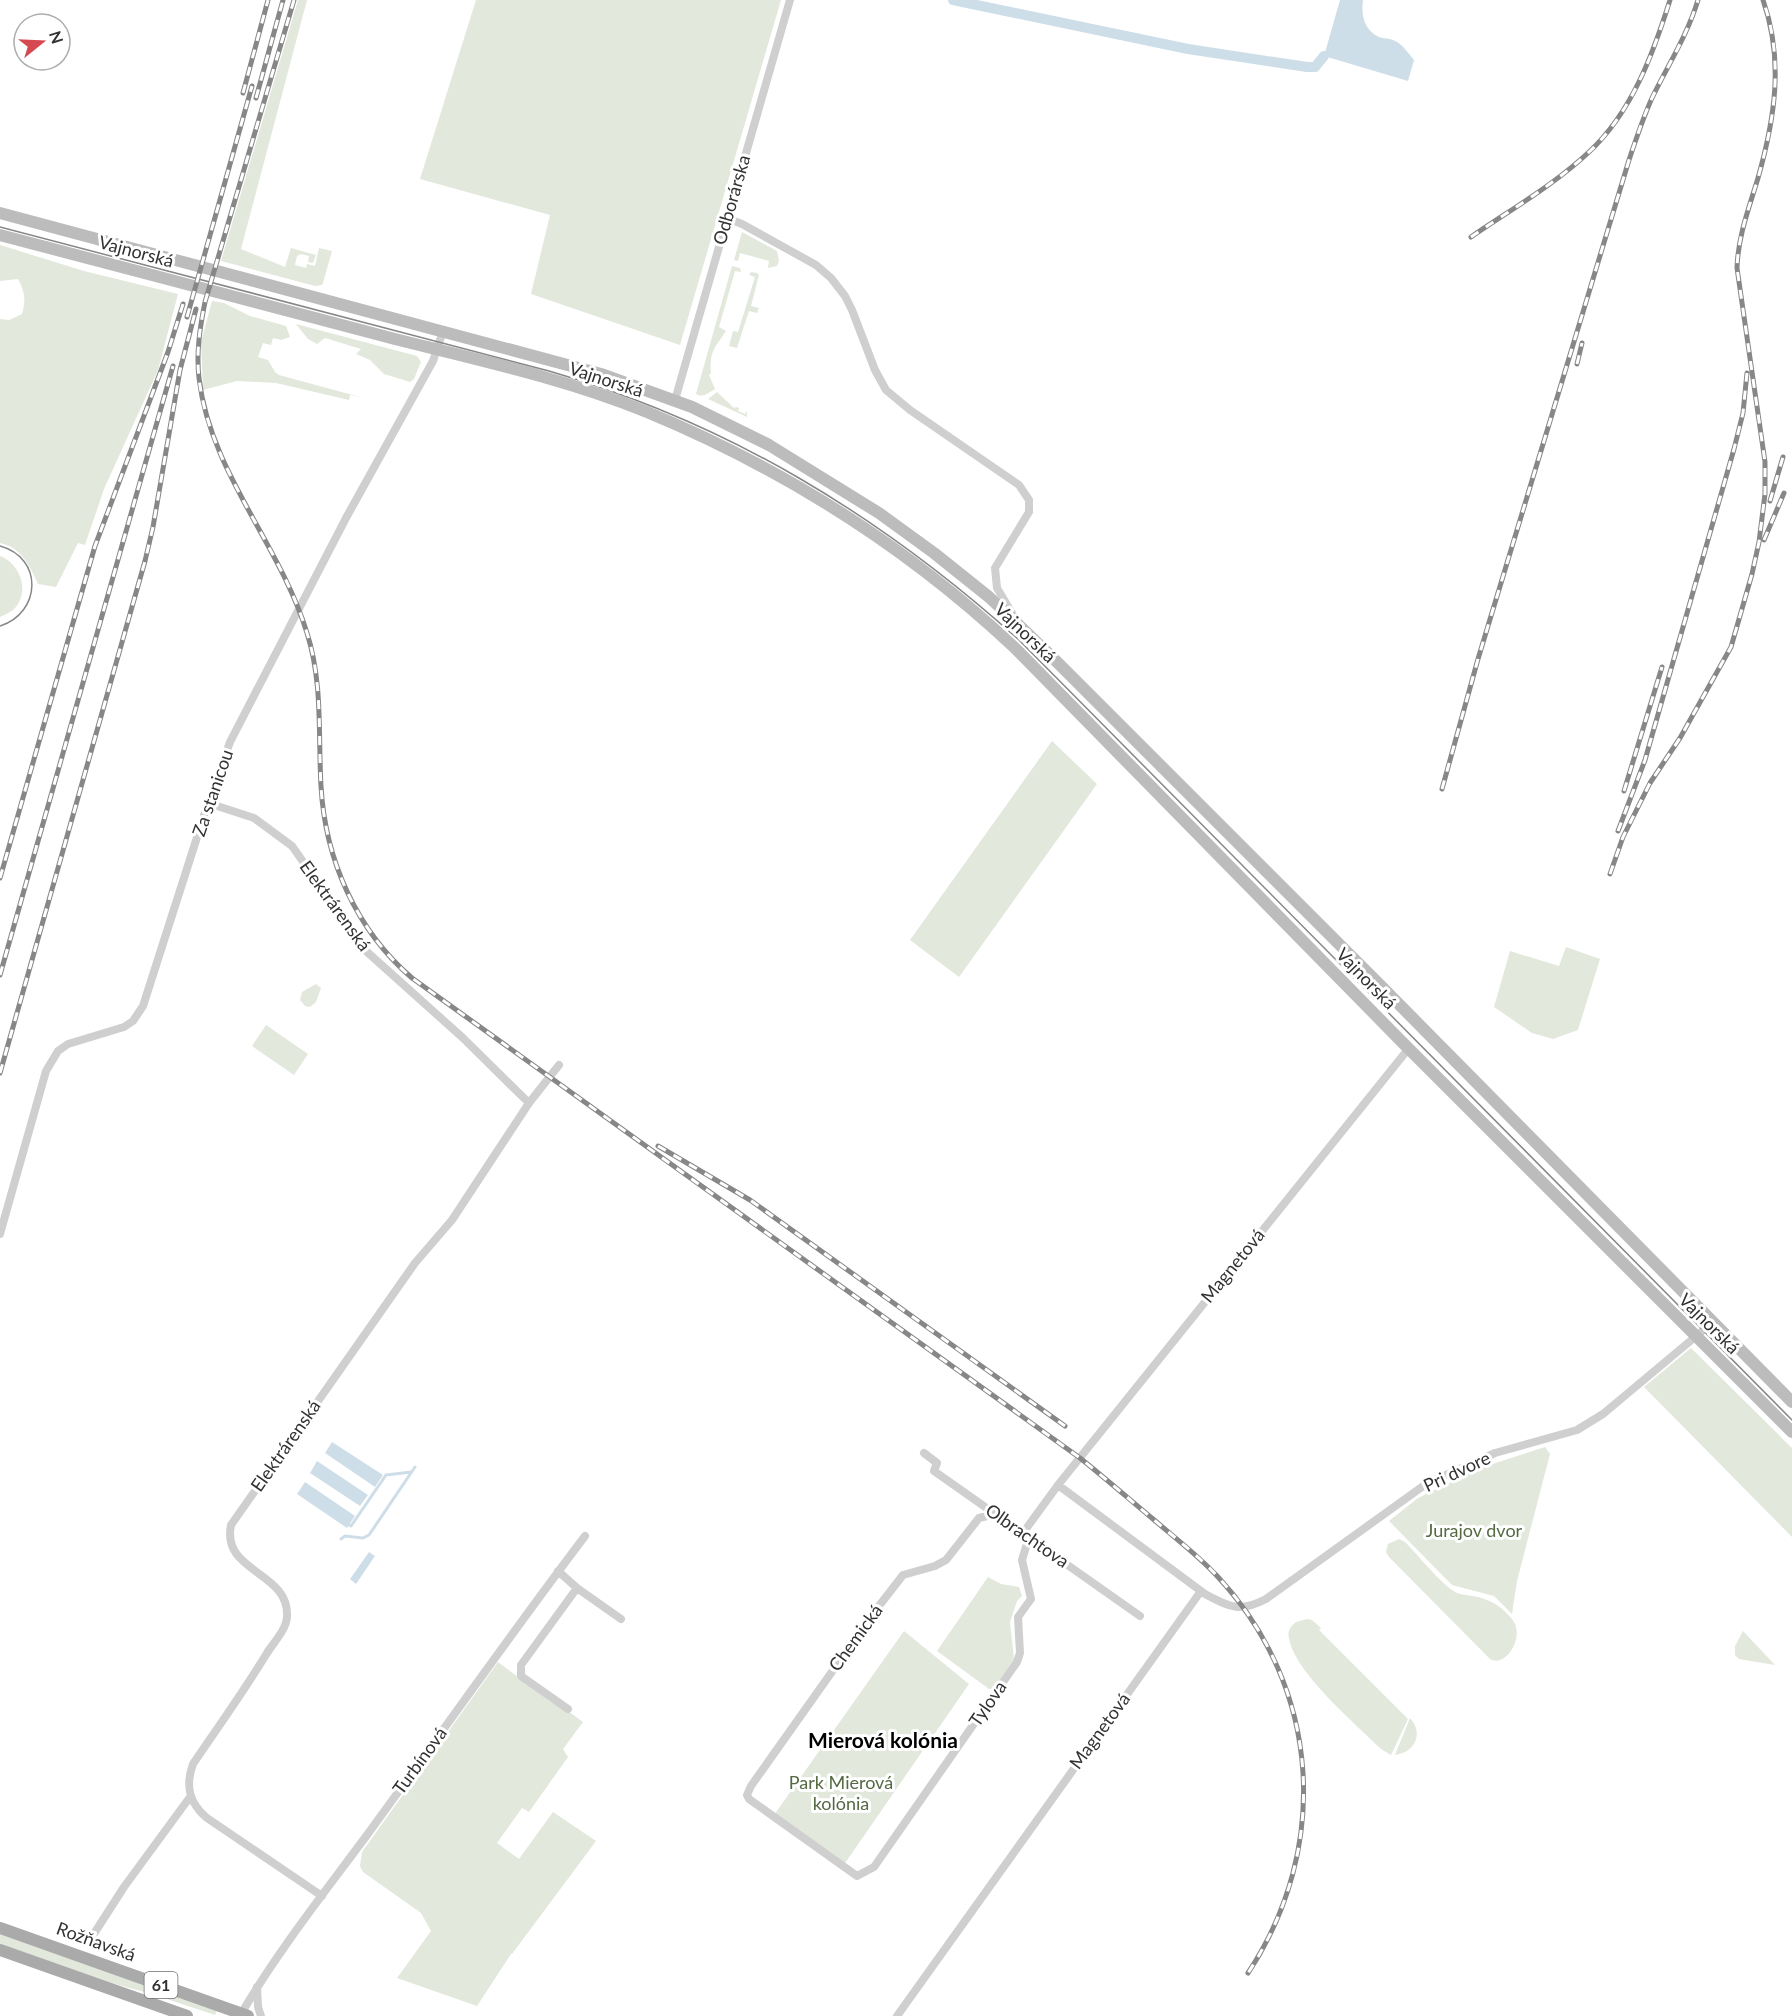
<svg xmlns="http://www.w3.org/2000/svg" width="1792" height="2016" viewBox="0 0 1792 2016" font-family="Lato,sans-serif">
  <style>
    .green { fill: #e2e8dc }
    .water { fill: #cedee9 }
    .lines { fill: none; stroke-linecap: round; stroke-linejoin: round }
    .stream { stroke: #cedee9; stroke-width: 3 }
    .canal { stroke: #cedee9; stroke-width: 10 }
    .street { stroke: #cfcfcf; stroke-width: 8 }
    .secondary { stroke: #bcbcbc; stroke-width: 12 }
    .primary { stroke: #aaa; stroke-width: 12 }
    .tram { stroke: #878787; stroke-width: 1.5 }
    .rail-casing { stroke: #878787; stroke-width: 5 }
    .rail { stroke: #fff; stroke-width: 3; stroke-dasharray: 9; stroke-linecap: butt }
    .labels { text-anchor: middle; stroke-width: 6; stroke-linejoin: round; paint-order: stroke }
    .shield { fill: #fff; stroke: #707070; stroke-width: 1.5 }
    .shield-label { font-size: 16px; font-weight: bold; fill: #323232 }
    .street-label { font-size: 18px; fill: #323232; stroke: #fff }
    .park-label { font-size: 18px; fill: #556a43; stroke: #fff }
    .quarter-label { font-size: 21px; font-weight: bold; fill: #000; stroke: #fff }
  </style>
  <rect width="100%" height="100%" fill="#fff"/>
  <path class="green" d="M298 0H307L241 249 285 267 291 248 316 255 313 263 308 262 309 256 301 254 297 256 295 265 306 268 307 264 315 266 319 248 332 251 323 283 322 285 315 286 221 261Z
    M476 0H781L680 345 531 294 550 215 420 179Z
    M742 232 777 251 779 261 777 266 768 268 769 261 740 253 738 261 734 260Z
    M0 245 84 271 178 294 158 370 104 489 85 545 78 543 56 587 38 584C30 566 21 547 0 543V319L9 320 22 314C26 300 25 292 18 279L0 281Z
    M732 266 740 268 741 272 735 271 719 327 726 331C715 348 709 351 711 373L709 375 715 389C708 393 703 398 696 394Z
    M751 272 757 273 759 275 751 306 759 308 757 313 749 311 737 348 729 346 733 331 738 332 755 277 749 275Z
    M212 301 224 303 250 316 286 326 290 337 281 340 273 338 271 345 263 343 258 357 268 360 275 372 279 375 360 397 350 395 349 400 276 383 237 381 203 390 201 342Z
    M296 324 417 356 421 362 414 379 410 382 384 374 370 360 356 354 361 349 325 338 317 344 308 339Z
    M717 392 734 408 736 407 739 408 738 411 745 414 747 411V417L708 399Z
    M0 556C21 564 31 593 13 610 9 613 4 615 0 617Z
    M1052 741 1097 784 959 977 910 940Z
    M1566 947 1600 959 1578 1030 1553 1039 1532 1033 1494 1007 1510 951 1559 966Z
    M316 984 321 988 316 1002 310 1007 305 1006 300 1000 302 992Z
    M266 1025 308 1054 294 1075 252 1046Z
    M1691 1348 1792 1448V1537L1644 1387Z
    M1545 1447 1550 1454 1517 1581 1512 1614 1494 1596 1452 1585 1389 1521 1418 1498 1480 1468Z
    M1399 1539 1405 1542C1418 1555 1440 1583 1455 1592 1460 1595 1467 1595 1473 1596 1490 1599 1501 1606 1512 1619 1526 1636 1506 1668 1490 1659L1389 1557 1386 1552 1388 1544Z
    M988 1577 1001 1584 1019 1587 1022 1596 1017 1601 1010 1622 1014 1659 994 1689H989L937 1651Z
    M1307 1619 1312 1620 1321 1628 1319 1630 1408 1719 1391 1755 1381 1749C1356 1724 1294 1672 1289 1638 1287 1631 1291 1626 1296 1622Z
    M904 1631 969 1684 843 1866 774 1815Z
    M1743 1631 1775 1665 1739 1659 1735 1655V1646Z
    M498 1662 551 1702 553 1700 583 1722 563 1749 568 1757 529 1812 522 1808 497 1843 519 1859 553 1812 596 1841 512 1954H511L477 2006 397 1978 431 1931 421 1913 414 1908 363 1872 360 1866 362 1852Z
    M1410 1718C1424 1733 1415 1753 1395 1755Z
    M0 1934 217 2010 215 2015 155 1995 112 1983 0 1944Z"/>
  <path class="water" d="M1340 0H1363C1361 15 1364 30 1379 37 1383 39 1389 38 1393 40 1402 43 1408 53 1414 60L1408 81 1324 56Z
    M332 1442 383 1475 375 1487 325 1453Z
    M317 1461 368 1495 360 1506 310 1473Z
    M305 1482 355 1516 347 1528 297 1494Z
    M369 1552 375 1556 356 1584 350 1579Z"/>
  <g class="lines">
    <path class="stream" d="M349 1525 351 1526 386 1475 411 1472
      M341 1539 345 1536 363 1538 369 1535 415 1467"/>
    <path class="canal" d="M953 0 1188 49 1307 67H1315L1324 56"/>
    <path class="street" d="M727 218 742 224 816 265 831 278 845 296 852 310 875 370 886 390 910 410 1019 485 1029 500V512L995 568 997 588 1013 615
      M675 400 790 0
      M208 803 254 818 292 846 366 951 463 1038 529 1103
      M0 1234 46 1071 58 1051 68 1044 124 1027 133 1021 143 1006 208 803 230 742 346 518 433 361 443 331
      M924 1453 937 1463 934 1471 1140 1616
      M1058 1485 1205 1594C1230 1607 1239 1613 1266 1599L1426 1484 1495 1453 1577 1430 1603 1414 1713 1322
      M995 1514 979 1518 946 1560 935 1566 903 1575 875 1611 751 1786 747 1795 749 1799 857 1876 874 1867 1017 1662 1020 1653 1018 1617 1031 1599 1022 1560 1029 1537
      M1023 1533 1058 1485 1409 1048
      M558 1571 577 1588 621 1619
      M568 1709 521 1676V1665L577 1588
      M322 1896 207 1818C189 1803 185 1786 193 1764 218 1727 244 1691 267 1653 274 1642 286 1630 287 1617 290 1571 221 1573 231 1525L415 1263 452 1220 529 1103 559 1065
      M88 1943 124 1887 190 1797
      M257 1987 258 2007 261 2016
      M241 2014C278 1951 324 1893 367 1835 440 1735 510 1635 585 1536
      M897 2016 1201 1591"/>
    <path class="secondary" d="M0 213 601 374 692 407 769 445 879 513 934 553 989 597 1047 652 1379 984 1792 1402
      M0 235C131 270 263 304 395 339 479 360 566 379 647 412 784 469 908 547 1016 649L1403 1043 1792 1432"/>
    <path class="primary" d="M0 1928 248 2016
      M0 1950 187 2016"/>
    <path class="tram" d="M0 227 549 371C729 423 881 516 1019 640L1792 1420
      M0 546C44 558 41 613 0 626"/>
    <g class="rail-casing">
      <path id="rail" d="M294 0 205 302C200 327 196 352 199 378 210 472 280 544 307 633 323 683 318 734 321 786 325 859 356 930 412 978L1080 1458C1105 1478 1129 1499 1153 1519 1175 1538 1199 1556 1218 1577 1321 1688 1331 1847 1248 1973
        M243 93 268 0
        M256 98 283 0
        M1471 237C1510 210 1554 185 1589 152 1632 112 1653 54 1670 0
        M187 317 252 86
        M1577 364 1582 343
        M1770 501 1783 457
        M1764 540 1784 493
        M1442 789 1478 659 1629 160C1636 139 1643 118 1652 98 1668 65 1687 36 1698 0
        M1624 791 1662 667
        M1618 831 1645 760 1734 449 1743 413 1747 373
        M1610 874 1623 837 1650 783 1680 738 1731 647 1752 574 1759 542 1765 494V462L1737 268C1738 236 1749 208 1758 178 1775 118 1784 60 1763 0
        M0 878 95 546 168 352 183 304
        M0 975 173 366
        M0 1073 145 561 153 527 180 370 196 309
        M658 1146 750 1200 1065 1426"/>
    </g>
    <use href="#rail" class="rail"/>
  </g>
  <g class="labels">
    <rect class="shield" x="144.5" y="1972" width="33" height="26" rx="4.5"/>
    <g class="shield-label">
      <text x="161" y="1991">61</text>
    </g>
    <g class="street-label">
      <text transform="translate(732 200) rotate(-74)" y="6">Odborárska</text>
      <text transform="translate(136 252) rotate(15)" y="6">Vajnorská</text>
      <text transform="translate(606 380) rotate(18)" y="6">Vajnorská</text>
      <text transform="translate(1025 633) rotate(44)" y="6">Vajnorská</text>
      <text transform="translate(213 793) rotate(-71)" y="6">Za stanicou</text>
      <text transform="translate(335 906) rotate(54)" y="6">Elektrárenská</text>
      <text transform="translate(1366 979) rotate(46)" y="6">Vajnorská</text>
      <text transform="translate(1233 1266) rotate(-51)" y="6">Magnetová</text>
      <text transform="translate(1709 1324) rotate(45)" y="6">Vajnorská</text>
      <text transform="translate(286 1446) rotate(-55)" y="6">Elektrárenská</text>
      <text transform="translate(1457 1472) rotate(-25)" y="6">Pri dvore</text>
      <text transform="translate(1027 1536) rotate(35)" y="6">Olbrachtova</text>
      <text transform="translate(856 1638) rotate(-54)" y="6">Chemická</text>
      <text transform="translate(988 1704) rotate(-55)" y="6">Tylova</text>
      <text transform="translate(1100 1731) rotate(-54)" y="6">Magnetová</text>
      <text transform="translate(420 1761) rotate(-54)" y="6">Turbínová</text>
      <text transform="translate(96 1942) rotate(20)" y="6">Rožňavská</text>
    </g>
    <g class="park-label">
      <text x="1474" y="1537">Jurajov dvor</text>
      <text x="841" y="1789">Park Mierová<tspan x="841" dy="21">kolónia</tspan></text>
    </g>
    <g class="quarter-label">
      <text x="883" y="1748">Mierová kolónia</text>
    </g>
  </g>
  <g transform="translate(42 42) rotate(72)"><circle r="28" fill="#ffffff" stroke="#adadad" stroke-width="1.5"/>
  <path d="M0-4.5L10 22L0 15L-10 22Z" fill="#d54950"/>
  <text y="-9" font-size="16" font-weight="bold" text-anchor="middle" fill="#323232">N</text>
  </g>
</svg>
